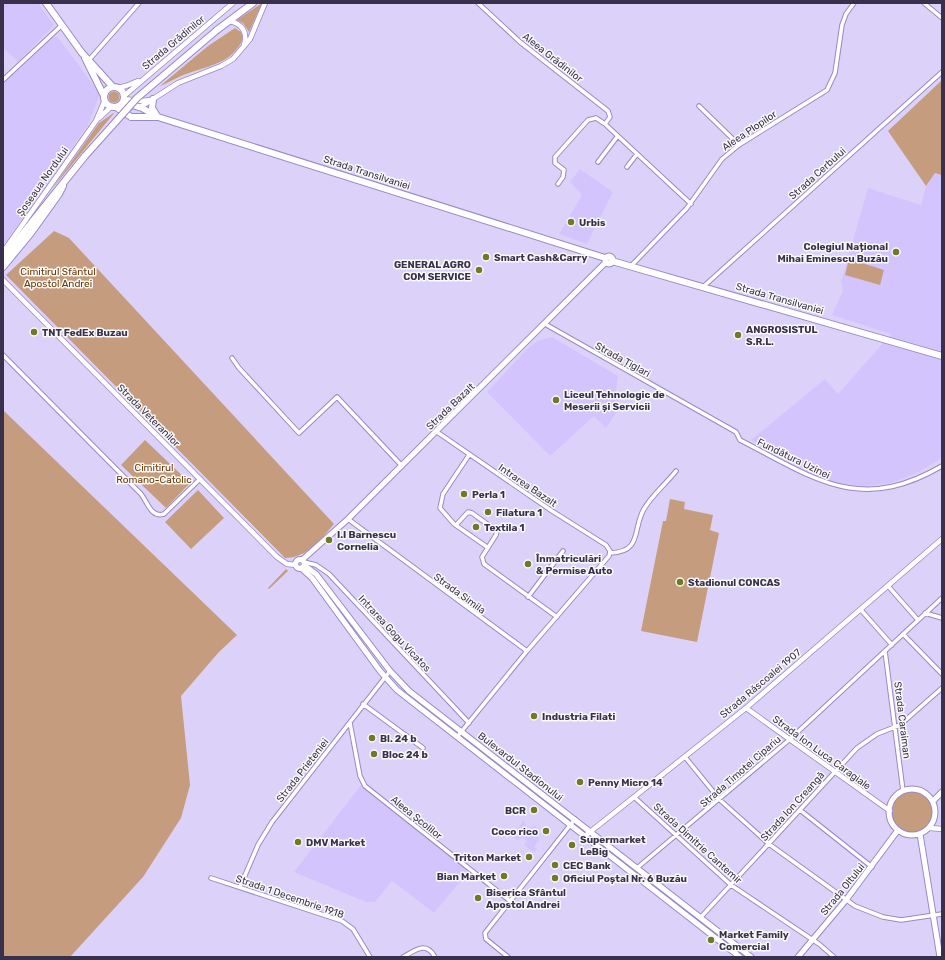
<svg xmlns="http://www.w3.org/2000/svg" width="945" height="960" viewBox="0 0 945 960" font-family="Rubik,sans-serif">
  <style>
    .built { fill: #d4c4fd }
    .green { fill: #c69c7e }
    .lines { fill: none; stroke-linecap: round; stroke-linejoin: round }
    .minor-casing { stroke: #9a88c5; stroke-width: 5.5 }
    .tertiary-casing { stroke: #9a88c5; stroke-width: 6 }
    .secondary-casing { stroke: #9a88c5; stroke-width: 7 }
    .primary-casing { stroke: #9a88c5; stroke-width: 8 }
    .minor { stroke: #fff; stroke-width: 3.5 }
    .tertiary { stroke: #fff; stroke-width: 4.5 }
    .secondary { stroke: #fff; stroke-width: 5 }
    .primary { stroke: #fff; stroke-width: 6 }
    .primary-bridge-casing { stroke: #9a88c5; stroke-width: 8; stroke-linecap: butt }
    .primary-bridge { stroke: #fff; stroke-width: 6 }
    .poi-dot { fill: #6e7a27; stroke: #fafafa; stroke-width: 1.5 }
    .labels { text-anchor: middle; stroke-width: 3; stroke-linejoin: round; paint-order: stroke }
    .street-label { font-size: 10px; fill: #39314b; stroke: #fafafa }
    .poi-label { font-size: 10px; font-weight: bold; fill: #39314b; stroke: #fafafa; text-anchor: start }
    .park-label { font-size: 10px; fill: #6c3801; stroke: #fafafa }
  </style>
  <rect width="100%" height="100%" fill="#dcd2f9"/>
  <path class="built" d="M3 3H38L54 25 18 62 3 48Z
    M57 36 100 94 88 125 3 246V83L50 39Z
    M580 169 613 192 587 244 559 234 582 195 570 182Z
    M935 173 942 175V458L917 473 891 483 863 486 830 482 751 440 825 379 838 394 891 334 832 315 843 291 841 282 868 188 921 205 926 186Z
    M552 337 618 376 616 391 620 407 606 428 594 416 550 456 487 392 527 349 537 341Z
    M361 785 469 871 434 913 392 881 375 902H366L294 872Z
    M524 820 527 828 536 826 539 840 534 847 537 849 534 853 524 845 527 841 522 837 518 841 512 836Z"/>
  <path class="green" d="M262 3 249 32 243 23 237 20Z
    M235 28 241 32 243 39C232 63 211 65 189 73 179 76 170 82 160 86L208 46Z
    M942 80V175L935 173 926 186 888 131Z
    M108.5 97a5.5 5.5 0 1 1 11 0a5.5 5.5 0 1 1-11 0Z
    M115 112 52 189 99 123Z
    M54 231 69 238 334 524C321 539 307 558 285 558L6 275Z
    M849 259 884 270 880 285 845 275Z
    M3 410 237 635 218 653 181 696 190 785 181 818 143 877 70 957H3Z
    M145 440 190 483 166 508 121 465Z
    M198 490 224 518 191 549 165 522Z
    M670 499 685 502 684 509 713 515 710 530 719 533 697 642 641 631 663 521H666Z
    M286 569 288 571 269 589 268 588Z
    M889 812a23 23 0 1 1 46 0a23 23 0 1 1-46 0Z"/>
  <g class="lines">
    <g class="minor-casing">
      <path id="minor" d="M478 3 520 42 608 111 610 117 605 124
        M924 3 942 18
        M89 60 139 3
        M3 80 62 25
        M699 106 739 145
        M598 162 617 137
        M627 167 637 154
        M558 184 563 177 564 170 555 163V157L588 120 596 118 605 124 691 204
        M631 266 687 208 722 159 739 145 827 90 835 73 842 25 846 14 854 3
        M703 287 942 72
        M545 324 736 432 740 440C816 479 859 514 942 466
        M3 355 141 494C148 503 151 518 164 514L200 479
        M232 358 239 368 299 433 337 397 402 466
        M437 432 552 511 606 545 610 551 609 556 527 651 457 737
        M469 455 443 494 440 508 454 524 487 547
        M348 519 527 651
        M456 525 468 512 472 513 494 529 497 531 496 535 482 557 484 564 557 617
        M610 553C643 552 632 529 644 509 652 495 666 484 676 471
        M304 562 316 565 329 574 469 723
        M888 586 918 620
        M528 597 563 551
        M861 610 892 645
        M925 613 942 618
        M903 634 942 674
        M885 651 903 791
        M363 704 423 748
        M350 723 360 776 365 786 510 901
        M685 757 720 800 769 844 855 906 883 917 901 920 942 914
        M634 797 731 885 819 944 834 957
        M800 810 872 867
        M637 868 789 740 942 598
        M211 878 342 921 353 929 370 957
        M240 887 258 845 272 822 390 671
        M701 917 857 748 877 734 900 725 942 688
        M403 957C416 950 426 941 435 957
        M508 957 486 939 485 933 575 819"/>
    </g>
    <g class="tertiary-casing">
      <path id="tertiary" d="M230 21C242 24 248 32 244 45
        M117 88 126 86 138 81
        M124 96 233 3
        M124 99 141 101 152 100
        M120 105 130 108
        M139 108 178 83 221 66 233 59 250 39 265 3
        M99 118 112 106
        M3 252 96 121 105 100
        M3 280 277 557 287 564 296 565
        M746 708 890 811
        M930 828 942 829
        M585 836 746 708 942 539"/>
    </g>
    <g class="secondary-casing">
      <path id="secondary" d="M295.5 564a4.5 4.5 0 1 1 9 0a4.5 4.5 0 1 1-9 0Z
        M302 560 348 519 606 262
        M304 565 316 574 390 671 409 691 751 957
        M301 568 312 578 380 671 397 690 740 957
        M889 812a23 23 0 1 1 46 0a23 23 0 1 1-46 0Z
        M933 801 942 792
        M920 834 940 957
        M798 957 846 900 898 830"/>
    </g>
    <g class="primary-casing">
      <path id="primary" d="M46 3 82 53 113 87
        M217 30 253 3
        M85 58 104 96
        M104 97a10 10 0 1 1 20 0a10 10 0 1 1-20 0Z
        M153 99 152 108 157 116
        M123 102 142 108 158 117 605 258
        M116 107 131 117H157
        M605.5 260a3.5 3.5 0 1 1 7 0a3.5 3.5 0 1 1-7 0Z
        M3 258 85 156
        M612 261 942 356
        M3 267 31 233 59 194 63 186"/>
    </g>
    <use href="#minor" class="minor"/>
    <use href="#tertiary" class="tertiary"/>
    <use href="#secondary" class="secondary"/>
    <use href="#primary" class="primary"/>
    <g class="primary-bridge-casing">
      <path id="primary-bridge" d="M85 156 137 98 217 30"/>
    </g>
    <use href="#primary-bridge" class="primary-bridge"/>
  </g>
  <g class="poi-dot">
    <circle cx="571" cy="222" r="4"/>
    <circle cx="896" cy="252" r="4"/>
    <circle cx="486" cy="257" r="4"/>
    <circle cx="479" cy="270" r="4"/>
    <circle cx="34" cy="332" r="4"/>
    <circle cx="738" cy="335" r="4"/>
    <circle cx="556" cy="400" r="4"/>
    <circle cx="464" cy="494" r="4"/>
    <circle cx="488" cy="512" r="4"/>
    <circle cx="476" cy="527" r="4"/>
    <circle cx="329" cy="540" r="4"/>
    <circle cx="528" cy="564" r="4"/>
    <circle cx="680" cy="582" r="4"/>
    <circle cx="534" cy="716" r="4"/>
    <circle cx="372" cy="738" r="4"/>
    <circle cx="374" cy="754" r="4"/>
    <circle cx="580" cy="782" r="4"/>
    <circle cx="534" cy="810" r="4"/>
    <circle cx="546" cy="831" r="4"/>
    <circle cx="298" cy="842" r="4"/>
    <circle cx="572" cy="845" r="4"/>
    <circle cx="529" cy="857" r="4"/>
    <circle cx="555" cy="865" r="4"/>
    <circle cx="504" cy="876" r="4"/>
    <circle cx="555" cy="878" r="4"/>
    <circle cx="478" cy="898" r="4"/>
    <circle cx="711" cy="940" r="4"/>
  </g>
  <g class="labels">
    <g class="street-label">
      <text transform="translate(173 42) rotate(-40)" y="4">Strada Grădinilor</text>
      <text transform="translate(553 57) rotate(38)" y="4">Aleea Grădinilor</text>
      <text transform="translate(749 130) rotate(-34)" y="4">Aleea Plopilor</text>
      <text transform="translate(367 172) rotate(18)" y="4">Strada Transilvaniei</text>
      <text transform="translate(817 173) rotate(-42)" y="4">Strada Cerbului</text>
      <text transform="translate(42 181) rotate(-55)" y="4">Șoseaua Nordului</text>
      <text transform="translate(780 298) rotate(16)" y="4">Strada Transilvaniei</text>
      <text transform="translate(623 359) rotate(29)" y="4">Strada Țiglari</text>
      <text transform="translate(450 406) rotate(-44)" y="4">Strada Bazalt</text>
      <text transform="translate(149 415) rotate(45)" y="4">Strada Veteranilor</text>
      <text transform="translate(794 458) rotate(26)" y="4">Fundătura Uzinei</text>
      <text transform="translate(528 485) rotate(34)" y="4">Intrarea Bazalt</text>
      <text transform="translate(460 593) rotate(36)" y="4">Strada Simila</text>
      <text transform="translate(395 633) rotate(47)" y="4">Intrarea Gogu Vicatos</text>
      <text transform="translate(760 683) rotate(-40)" y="4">Strada Răscoalei 1907</text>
      <text transform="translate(903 720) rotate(83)" y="4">Strada Caraiman</text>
      <text transform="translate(822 752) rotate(36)" y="4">Strada Ion Luca Caragiale</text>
      <text transform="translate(521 766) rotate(38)" y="4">Bulevardul Stadionului</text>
      <text transform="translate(302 770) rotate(-52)" y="4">Strada Prieteniei</text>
      <text transform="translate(740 771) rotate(-41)" y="4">Strada Timotei Cipariu</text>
      <text transform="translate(792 806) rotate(-48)" y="4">Strada Ion Creangă</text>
      <text transform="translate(417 817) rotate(39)" y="4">Aleea Școlilor</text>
      <text transform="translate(698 843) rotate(42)" y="4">Strada Dimitrie Cantemir</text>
      <text transform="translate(842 889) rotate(-51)" y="4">Strada Oltului</text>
      <text transform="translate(290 896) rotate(19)" y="4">Strada 1 Decembrie 1918</text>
    </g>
    <g class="poi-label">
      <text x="579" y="226">Urbis</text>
      <text x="888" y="250" text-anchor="end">Colegiul Național<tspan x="888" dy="12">Mihai Eminescu Buzău</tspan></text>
      <text x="494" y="261">Smart Cash&amp;Carry</text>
      <text x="471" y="268" text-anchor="end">GENERAL AGRO<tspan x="471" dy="12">COM SERVICE</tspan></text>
      <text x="746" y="333">ANGROSISTUL<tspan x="746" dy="12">S.R.L.</tspan></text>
      <text x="42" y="336">TNT FedEx Buzau</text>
      <text x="564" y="398">Liceul Tehnologic de<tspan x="564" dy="12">Meserii și Servicii</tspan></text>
      <text x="472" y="498">Perla 1</text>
      <text x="496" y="516">Filatura 1</text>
      <text x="484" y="531">Textila 1</text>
      <text x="337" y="538">I.I Barnescu<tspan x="337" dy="12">Cornelia</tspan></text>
      <text x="536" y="562">Înmatriculări<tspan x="536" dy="12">&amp; Permise Auto</tspan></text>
      <text x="688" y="586">Stadionul CONCAS</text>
      <text x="542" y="720">Industria Filati</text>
      <text x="380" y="742">Bl. 24 b</text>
      <text x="382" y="758">Bloc 24 b</text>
      <text x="588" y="786">Penny Micro 14</text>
      <text x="526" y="814" text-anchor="end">BCR</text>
      <text x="538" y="835" text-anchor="end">Coco rico</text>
      <text x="580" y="843">Supermarket<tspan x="580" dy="12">LeBig</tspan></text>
      <text x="306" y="846">DMV Market</text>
      <text x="521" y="861" text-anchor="end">Triton Market</text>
      <text x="563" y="869">CEC Bank</text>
      <text x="496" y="880" text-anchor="end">Bian Market</text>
      <text x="563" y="882">Oficiul Poștal Nr. 6 Buzău</text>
      <text x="486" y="896">Biserica Sfântul<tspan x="486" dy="12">Apostol Andrei</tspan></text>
      <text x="719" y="938">Market Family<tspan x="719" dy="12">Comercial</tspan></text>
    </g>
    <g class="park-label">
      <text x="58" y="275">Cimitirul Sfântul<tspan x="58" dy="12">Apostol Andrei</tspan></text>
      <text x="154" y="471">Cimitirul<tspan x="154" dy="12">Romano-Catolic</tspan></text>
    </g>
  </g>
  <rect width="945" height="960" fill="none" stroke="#39314b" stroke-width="8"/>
</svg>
